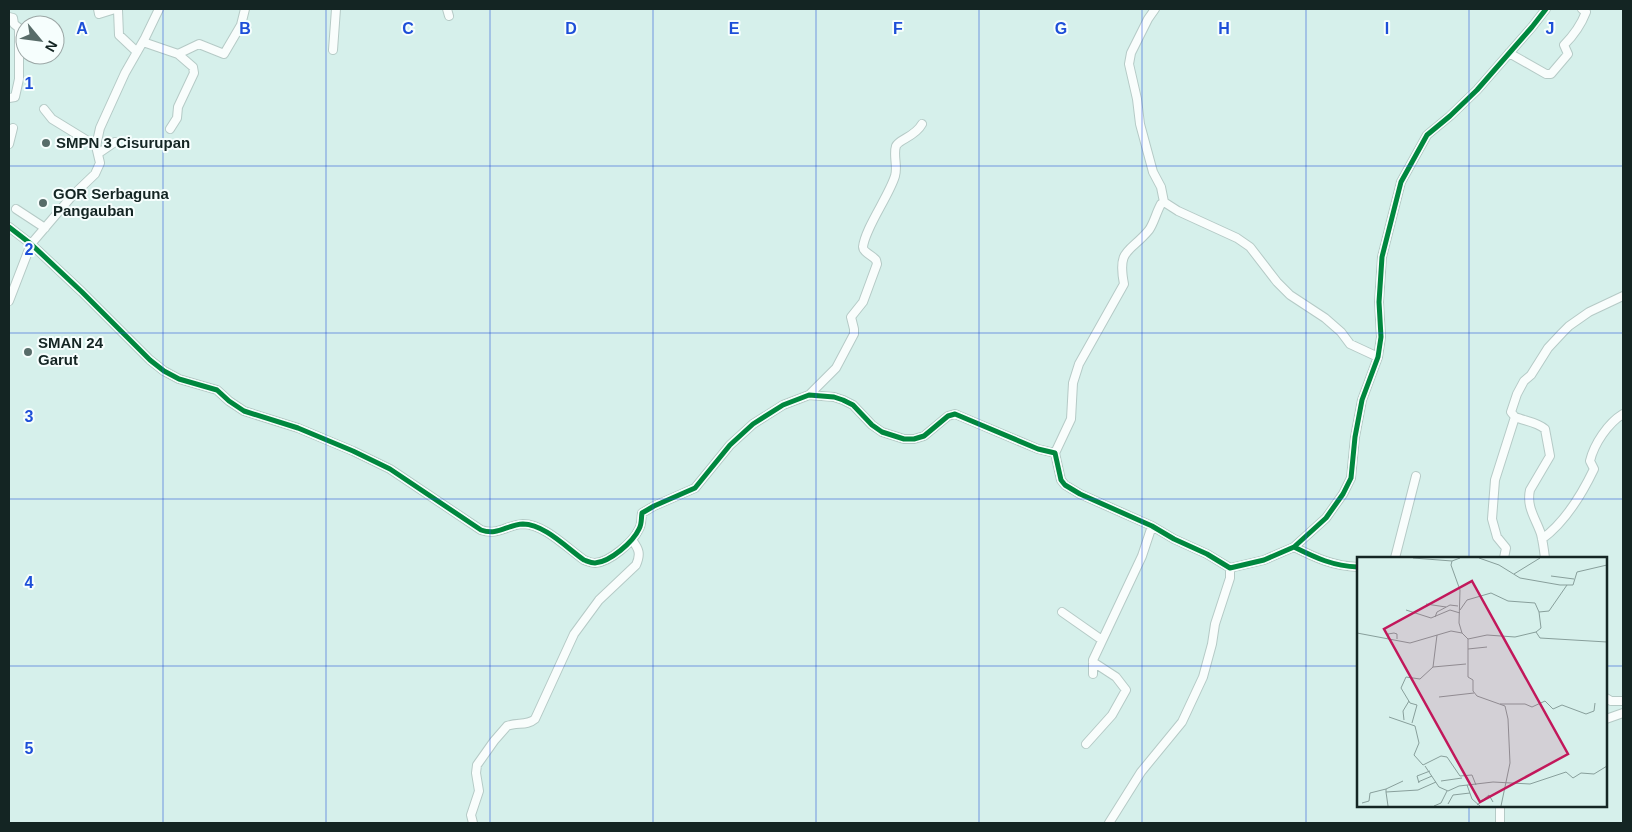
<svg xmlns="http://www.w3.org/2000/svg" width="1632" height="832" viewBox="0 0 1632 832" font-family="Arial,sans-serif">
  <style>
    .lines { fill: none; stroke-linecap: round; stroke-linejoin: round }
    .street-casing { stroke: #b5cac6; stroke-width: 10 }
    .street { stroke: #f9fdfc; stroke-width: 8 }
    .cycleway-casing { stroke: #f6fefd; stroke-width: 8 }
    .cycleway { stroke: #00873e; stroke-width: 5 }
    .grid { fill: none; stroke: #1d4ed8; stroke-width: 1; stroke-opacity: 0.55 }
    .poi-dot { fill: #586c69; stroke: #f6fefd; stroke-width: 2 }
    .labels { text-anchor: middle; stroke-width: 4; stroke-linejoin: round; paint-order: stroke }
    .poi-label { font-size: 15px; font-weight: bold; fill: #142523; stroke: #f6fefd; text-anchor: start }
    .inset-road { fill: none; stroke: #889f9b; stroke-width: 1 }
    .view { fill: #c2185b; fill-opacity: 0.15; stroke: #c2185b; stroke-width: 2.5 }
    .inset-edge { fill: none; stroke: #142523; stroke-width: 2.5 }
    .grid-label { font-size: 16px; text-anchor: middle; font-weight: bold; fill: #1d4ed8; stroke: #f6fefd; stroke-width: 4; stroke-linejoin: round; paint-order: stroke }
  </style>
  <rect width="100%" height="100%" fill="#d6f0eb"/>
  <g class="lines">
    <g class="street-casing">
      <path id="street" d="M98 9 99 14 115 9 118 10 119 35 137 52
        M447 9 449 16
        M1155 9 1148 19 1131 53 1129 64 1137 99 1140 124 1153 172 1161 187 1164 202 1178 211 1237 238 1250 247 1277 282 1290 295 1325 318 1341 332 1350 344 1378 357
        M9 17 13 18 14 24 19 28V79L15 97 9 98
        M143 42 178 54 199 44 224 54 241 25 245 9
        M333 50 336 9
        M1509 53 1546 74H1551L1568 54 1564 45C1574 35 1581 25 1586 12L1582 9
        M44 109 52 119 96 146
        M170 129 177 118 178 107 194 73 193 67 178 54
        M9 144 13 128
        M99 153 115 142
        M16 209 45 228
        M9 227 31 244 82 292 150 360 164 371 179 379 217 390 229 401 244 411 298 428 353 451 390 469 481 530C498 536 506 525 523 524 544 524 567 548 584 560 587 561 591 563 595 563 610 562 633 542 639 529 642 524 641 519 642 513L654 506 695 488 730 445 753 424 783 405 809 395 834 397 843 400 853 405 872 425 882 432 904 439H914L924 436 948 416 955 414 1038 449 1055 453 1061 480 1065 485 1080 494 1152 526 1174 539 1207 554 1230 568 1264 560 1294 547C1316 558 1333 566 1358 567
        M9 301 31 244 72 196 95 174 100 163 96 146 100 128 125 73 145 38 159 9
        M809 395 836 368 854 334V329L851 317 863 302 877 264 876 260C873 256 863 252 863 247 865 228 889 196 895 176 898 167 893 155 896 146 899 139 915 137 922 124
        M1515 417C1525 421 1537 422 1545 429L1550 456 1530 490C1526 507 1536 519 1541 534 1543 542 1544 550 1545 558
        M1055 453 1071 419 1073 383 1079 364 1124 284C1117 248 1130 253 1149 230 1154 223 1156 213 1161 204L1164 202
        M1542 539C1564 523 1582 494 1594 469L1590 461C1594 444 1608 423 1623 414
        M1294 547 1326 518 1343 494 1351 478 1355 437 1362 400 1378 357 1381 337 1379 302 1382 257 1401 182 1427 135 1450 116 1477 90 1532 27 1546 9
        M1395 558 1416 476
        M1504 558 1506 548 1497 537 1492 519 1495 480 1515 417 1511 412 1517 394 1524 381 1531 375 1548 348 1562 333 1569 326 1589 312 1623 296
        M1062 612 1102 640
        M1093 674V660L1142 556 1152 526
        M1606 698 1611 701H1623
        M1606 719 1623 713
        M1086 744 1112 715 1126 690 1116 677 1093 662
        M473 823 471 815 479 791 476 773 477 765 494 741 507 726C517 722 527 726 535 719L574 634 599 600 636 565C641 554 639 549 632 540
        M1109 823 1141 772 1182 722 1203 677 1212 644 1215 624 1230 578V568
        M1500 823V806"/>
    </g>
    <use href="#street" class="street"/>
    <g class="cycleway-casing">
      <path id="cycleway" d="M9 227 31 244 82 292 150 360 164 371 179 379 217 390 229 401 244 411 298 428 353 451 390 469 481 530C498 536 506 525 523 524 544 524 567 548 584 560 587 561 591 563 595 563 610 562 633 542 639 529 642 524 641 519 642 513L654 506 695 488 730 445 753 424 783 405 809 395 834 397 843 400 853 405 872 425 882 432 904 439H914L924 436 948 416 955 414 1038 449 1055 453 1061 480 1065 485 1080 494 1152 526 1174 539 1207 554 1230 568 1264 560 1294 547C1316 558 1333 566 1358 567
        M1294 547 1326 518 1343 494 1351 478 1355 437 1362 400 1378 357 1381 337 1379 302 1382 257 1401 182 1427 135 1450 116 1477 90 1532 27 1546 9"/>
    </g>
    <use href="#cycleway" class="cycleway"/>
  </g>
  <path class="grid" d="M163 9V823M326 9V823M490 9V823M653 9V823M816 9V823M979 9V823M1142 9V823M1306 9V823M1469 9V558M9 166H1623M9 333H1623M9 499H1623M9 666H1358M1606 666H1623M1469 806V823"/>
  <g class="poi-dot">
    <circle cx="46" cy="143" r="5"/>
    <circle cx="43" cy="203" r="5"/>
    <circle cx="28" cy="352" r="5"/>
  </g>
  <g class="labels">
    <g class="poi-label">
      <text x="56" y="148">SMPN 3 Cisurupan</text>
      <text x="53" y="199">GOR Serbaguna<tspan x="53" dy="17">Pangauban</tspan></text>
      <text x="38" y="348">SMAN 24<tspan x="38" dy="17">Garut</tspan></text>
    </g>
  </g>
  <g transform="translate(1357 557)">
    <rect width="250" height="250" fill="#d6f0eb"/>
    <path class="inset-road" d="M56 1 95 4M103 1 95 4 94 8 103 33 102 66 105 76 111 82V120L116 123V134L120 139 148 149 151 162 153 206 144 249M122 1 142 8 163 21 203 28H216L220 15 250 8M157 17 183 1M194 19 217 22M69 47 89 50M49 53 74 61 93 53 103 56M103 53 110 43 134 36 151 44 178 46 182 55 192 54 210 28M78 60 80 55 93 48 101 49M179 75 184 71 182 55M0 76 53 86 94 74 105 76M31 81V77L37 76 40 77V82M111 82 130 78 158 80 179 75 183 81 250 85M111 92 130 90M76 110 109 107M82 140 117 136M143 147H168L175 150 188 144 196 152 205 148 229 157 237 154 238 146M32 160 58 169 62 186 57 198 66 208 84 199 90 200 103 219 115 218 119 228M47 163 46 154 52 144M55 166 60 148 53 146 44 131 49 120 63 122 76 110 80 78M68 209 82 230 91 234 102 229 136 225 173 227 209 215 216 221 224 216 237 217 250 209M84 224 105 221M61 225 75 219M62 226 60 219 73 214M110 228 115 242 123 249M29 232 46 224M5 246 12 244 13 236 29 232V235M91 247 96 238 113 236M120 248 132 238 136 245M31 249 29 235 61 233 79 225M77 249 84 246 90 234"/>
    <path class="view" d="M115 24 211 197 123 245 27 72Z"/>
    <rect width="250" height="250" class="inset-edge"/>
  </g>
  <g class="grid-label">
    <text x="82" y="34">A</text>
    <text x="245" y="34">B</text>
    <text x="408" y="34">C</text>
    <text x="571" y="34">D</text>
    <text x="734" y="34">E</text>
    <text x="898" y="34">F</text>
    <text x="1061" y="34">G</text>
    <text x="1224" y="34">H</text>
    <text x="1387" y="34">I</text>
    <text x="1550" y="34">J</text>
    <text x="29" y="89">1</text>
    <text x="29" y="255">2</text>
    <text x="29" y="422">3</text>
    <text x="29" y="588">4</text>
    <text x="29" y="754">5</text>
  </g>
  <rect width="1632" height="832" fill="none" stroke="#142523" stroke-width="20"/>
  <g transform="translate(40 40) rotate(119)"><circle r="24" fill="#f6fefd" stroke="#9ca7a6"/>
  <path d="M0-4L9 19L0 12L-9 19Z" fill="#586c69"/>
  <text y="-8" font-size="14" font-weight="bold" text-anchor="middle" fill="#142523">N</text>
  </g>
</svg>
